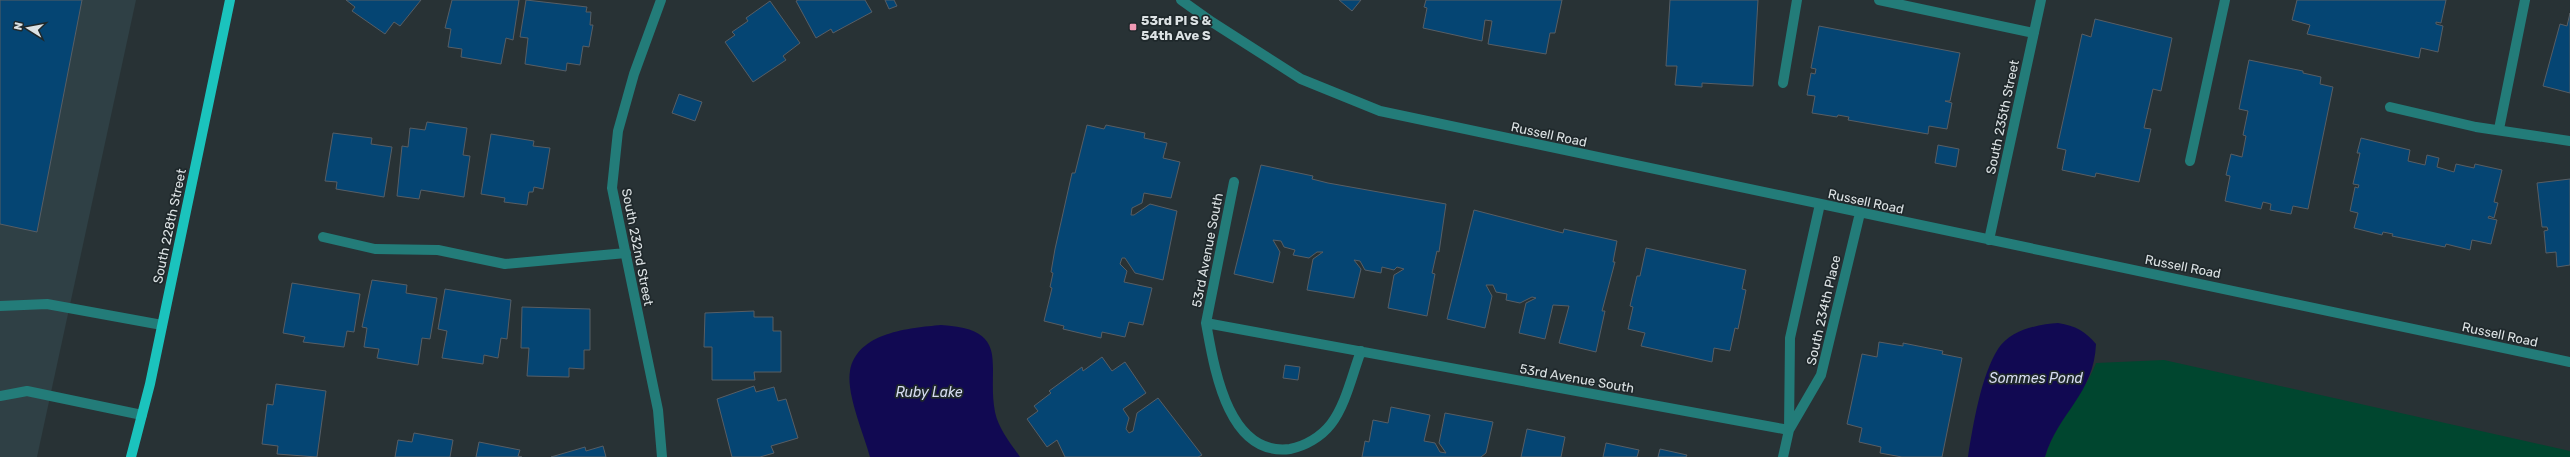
<svg xmlns="http://www.w3.org/2000/svg" width="2570" height="457" viewBox="0 0 2570 457" font-family="Rubik,sans-serif">
  <style>
    .built { fill: #2f4045 }
    .green { fill: #00462f }
    .water { fill: #110952 }
    .building { fill: #054573; stroke: #575e65 }
    .lines { fill: none; stroke-linecap: round; stroke-linejoin: round }
    .minor { stroke: #237c79; stroke-width: 10 }
    .major { stroke: #1bc3bd; stroke-width: 10 }
    .poi-dot { fill: #f09ab5; stroke: #1f282b; stroke-width: 1.5 }
    .labels { text-anchor: middle; stroke-width: 3.5; stroke-linejoin: round; paint-order: stroke }
    .poi-label { font-size: 13px; font-weight: bold; fill: #dce2e4; stroke: #1f282b; text-anchor: start }
    .street-label { font-size: 13px; fill: #dce2e4; stroke: #1f282b }
    .water-label { font-size: 14px; font-style: italic; fill: #d6dbf1; stroke: #1f282b }
  </style>
  <rect width="100%" height="100%" fill="#283235"/>
  <path class="built" d="M0 0H136L37 457H0Z"/>
  <path class="green" d="M2164 360 2570 451V457H2045C2055 422 2083 397 2096 363Z"/>
  <path class="water" d="M2058 323C2076 326 2085 331 2096 344 2094 394 2058 413 2045 457H1968C1973 425 1981 376 1998 349 2010 330 2039 324 2058 323Z
    M941 325C1013 329 986 365 995 412 998 428 1011 444 1020 457H870C864 434 846 394 850 371 857 332 910 328 941 325Z"/>
  <path class="building" d="M0 0H82L37 232 0 224Z
    M346 0H421L400 26 394 22 385 34 352 11 355 7Z
    M452 0H519L513 40 506 38 501 64 461 57 462 49 448 47 451 29 445 28Z
    M526 0 587 7 586 12H591L590 25H593L589 47 583 46 580 65 567 63 566 71 525 64 528 38 520 37Z
    M798 0H865L872 12 833 33 831 29 816 38 796 1Z
    M885 0H894L897 6 889 9Z
    M1339 0H1361L1352 11Z
    M1426 0H1562L1555 33H1550L1546 54 1488 44 1492 21 1485 20 1482 41 1423 28 1427 8 1424 7Z
    M1670 0H1758L1753 86 1702 83V87L1675 85 1677 66H1666Z
    M2297 0H2446L2441 23 2436 22V24L2443 26 2438 52 2421 48 2419 58 2307 34 2310 25 2292 20Z
    M770 1 800 43 783 56 786 60 753 82 725 42 735 35 732 32 748 21 746 18Z
    M2570 13V93L2543 86 2560 24 2567 26Z
    M2095 19 2172 38 2161 91 2153 89 2144 128 2151 129 2139 182 2096 173 2095 177 2062 170 2066 150 2057 148 2082 34 2091 37Z
    M1819 26 1960 53 1950 101H1945L1952 103 1947 129 1929 126 1928 134 1848 120 1849 117 1838 115 1837 117 1812 113 1815 96 1807 95 1811 73 1815 74 1816 69 1811 68Z
    M2249 60 2303 71V73L2321 77 2320 84 2333 87 2308 209 2293 206 2291 214 2270 210 2271 204 2263 202 2261 209 2225 201 2230 176 2226 175 2231 154 2242 157 2246 136 2243 135 2248 111 2239 109Z
    M679 94 702 102 695 121 672 113Z
    M427 122 467 128 463 155 470 156 464 197 421 190 419 199 397 196 402 146 408 147 410 128 425 130Z
    M1087 125 1104 129 1106 125 1145 133 1144 138 1167 143 1163 158 1180 162 1171 198 1144 193 1142 203 1132 208 1131 215H1134L1150 204 1177 211 1163 280 1135 273 1125 258H1122L1120 264 1127 271 1124 282 1152 288 1143 325 1129 322 1125 337 1102 332 1101 338 1063 329 1064 326 1044 321 1052 288 1050 287 1053 273 1051 272 1055 249 1072 173H1075Z
    M333 133 372 138 371 144 392 147 384 197 336 189 337 182 325 181Z
    M491 134 534 141 533 146 550 148 543 189 534 187 533 192H529L527 205 504 202 505 198 481 194Z
    M2361 138 2410 150 2408 161 2425 165 2427 155 2439 158 2437 167 2454 172 2456 164 2474 168 2475 164 2502 170 2494 202 2498 203 2494 218 2489 216 2488 218 2497 220 2491 244 2472 240 2470 250 2446 244 2445 247 2392 236 2393 234 2383 232 2382 235 2354 228 2358 213 2350 211 2355 187 2358 188 2359 185 2353 184 2360 153H2357Z
    M1938 145 1959 149 1956 167 1935 163Z
    M1261 165 1313 176 1312 179 1328 183 1446 204 1439 252 1437 251 1432 273 1435 274 1427 316 1388 308 1394 275 1404 269 1397 267 1394 270 1382 267 1381 273 1365 270 1360 261 1354 260 1361 269 1354 298 1307 290 1313 259 1323 252H1317L1309 258 1293 255 1295 250 1284 247 1281 241 1273 240 1280 252 1273 283 1234 274Z
    M2570 179V265L2557 267 2556 252 2546 253 2544 231 2548 230 2547 227H2542L2537 183Z
    M1474 210 1563 233 1564 229 1617 241 1613 262H1615L1602 311H1605L1596 352 1559 343 1569 306 1553 305 1545 339 1519 333 1526 303 1536 298 1532 297 1520 303 1506 300 1507 294 1496 292 1493 285H1486L1492 296 1485 328 1447 319Z
    M1646 248 1746 270 1742 289 1746 290 1738 329 1735 328 1730 351 1714 348 1712 362 1641 346 1645 333 1628 329 1633 307 1630 306 1637 276H1640Z
    M372 280 407 285 406 293 437 298 430 339 422 338 418 365 377 358 379 349 364 347 367 328 362 327Z
    M292 283 360 294 354 332 347 331 344 347 303 342 305 337 283 333Z
    M445 289 511 300 507 339 501 338 498 358 484 355 483 364 442 358 447 331 438 329Z
    M522 307 590 309V350H584V369L569 368V377L527 376 529 348H521Z
    M754 311V317H773V331H781V372H754L755 380H712V347H704L705 313Z
    M1879 342 1903 346V343L1943 351 1942 354 1962 358 1942 457H1902L1880 453 1881 447 1859 442 1862 428 1847 424 1862 354 1877 357Z
    M1102 357 1112 371 1125 362 1146 393 1123 409 1129 418 1126 429 1129 433 1133 431 1137 413 1158 398 1202 455 1198 457H1065L1057 440 1047 447 1027 419 1038 411 1034 406 1051 393 1049 391 1082 367 1083 371Z
    M1285 365 1300 367 1298 380 1283 378Z
    M276 384 326 391 317 457 277 454 278 446 262 444 267 404 273 405Z
    M754 386 756 392 774 387 778 401 786 399 798 438 771 446 774 453 760 457H732L717 399Z
    M1391 407 1430 415 1424 441 1435 443 1440 452 1446 453 1439 443 1445 413 1493 422 1486 453 1481 457H1362L1365 441 1369 442 1373 420 1388 423Z
    M1527 429 1565 437 1561 457H1521Z
    M414 433 453 440 450 457H395L398 440 412 442Z
    M479 442 520 450 518 456 522 457H476Z
    M1606 443 1639 450 1637 457H1603Z
    M603 446 606 457H551L585 447 586 451Z
    M1660 449 1687 455 1686 457H1658Z"/>
  <g class="lines">
    <path class="minor" d="M661 0 634 74 618 131 612 188 658 410 662 457
      M1181 0 1212 22 1301 79 1380 111C1776 195 2173 277 2570 362
      M1879 0 2034 33
      M1783 83 1797 0
      M2390 107 2476 127 2570 141
      M2499 129 2525 0
      M2190 161 2225 0
      M1234 182 1206 323 1789 430 1783 457
      M1820 204 1790 338 1789 430 1821 375 1860 213
      M323 237 375 249 438 250 505 264 626 253
      M1989 240 2041 0
      M0 306 47 304 162 325
      M1206 323C1214 366 1227 457 1290 449 1305 446 1321 437 1331 424 1346 404 1352 375 1361 351
      M0 396 27 391 142 415"/>
    <path class="major" d="M131 457 150 384 230 0"/>
  </g>
  <rect class="poi-dot" x="1129" y="23" width="8" height="8" rx="2"/>
  <g class="labels">
    <g class="poi-label">
      <text x="1141" y="25">53rd Pl S &amp;<tspan x="1141" dy="15">54th Ave S</tspan></text>
    </g>
    <g class="street-label">
      <text transform="translate(2002 117) rotate(-78)" y="5">South 235th Street</text>
      <text transform="translate(1549 134) rotate(12)" y="5">Russell Road</text>
      <text transform="translate(1866 201) rotate(12)" y="5">Russell Road</text>
      <text transform="translate(169 226) rotate(-78)" y="5">South 228th Street</text>
      <text transform="translate(638 247) rotate(79)" y="5">South 232nd Street</text>
      <text transform="translate(1207 250) rotate(-79)" y="5">53rd Avenue South</text>
      <text transform="translate(2183 266) rotate(11)" y="5">Russell Road</text>
      <text transform="translate(1823 310) rotate(-77)" y="5">South 234th Place</text>
      <text transform="translate(2500 334) rotate(12)" y="5">Russell Road</text>
      <text transform="translate(1577 378) rotate(10)" y="5">53rd Avenue South</text>
    </g>
    <g class="water-label">
      <text x="2036" y="383">Sommes Pond</text>
      <text x="929" y="397">Ruby Lake</text>
    </g>
  </g>
  <g transform="translate(28 28) rotate(281)" stroke="#1f282b" stroke-width="3" paint-order="stroke">
  <path d="M0-3L7 15L0 10L-7 15Z" fill="#dce2e4"/>
  <text y="-6" font-size="11" font-weight="bold" text-anchor="middle" fill="#dce2e4">N</text>
  </g>
</svg>
